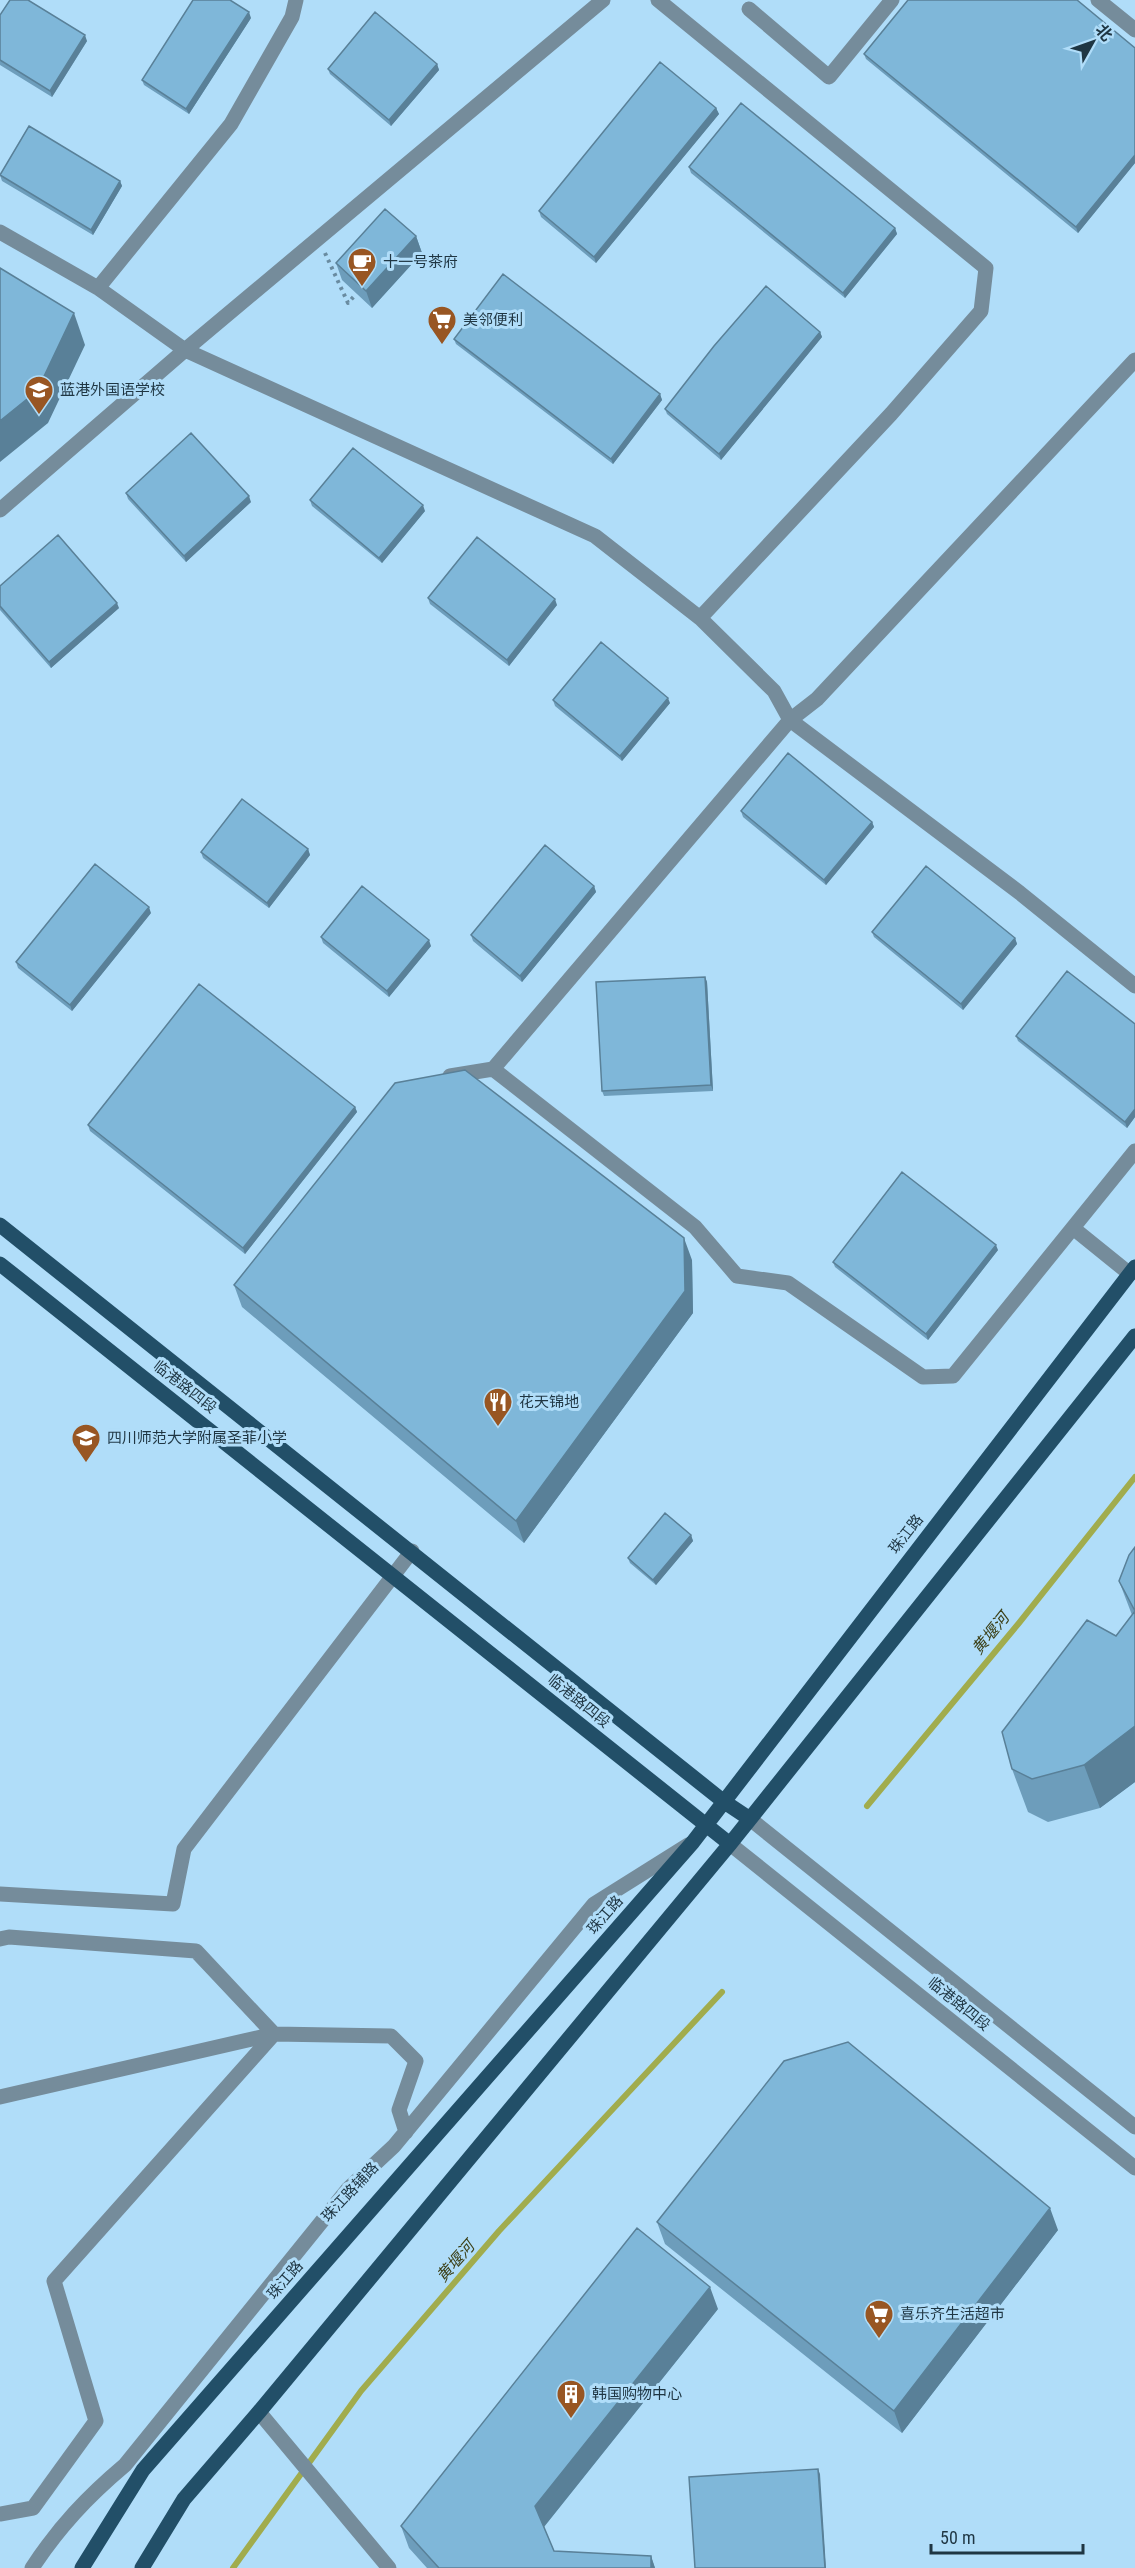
<svg xmlns="http://www.w3.org/2000/svg" width="1135" height="2568" viewBox="0 0 1135 2568" font-family="'Roboto Condensed','Noto Sans SC',sans-serif">
  <style>
    .lines { fill: none; stroke-linecap: round; stroke-linejoin: round }
    .stream { stroke: #a1ac4d; stroke-width: 6 }
    .path { stroke: #698ba0; stroke-width: 4; stroke-dasharray: 3 4.5; stroke-linecap: butt }
    .minor { stroke: #758c9b; stroke-width: 15 }
    .major { stroke: #224f68; stroke-width: 15 }
    .wall { fill: #6d9dbb }
    .shaded-wall { fill: #598098 }
    .building { fill: #7fb7d9; stroke: #598098; stroke-width: 1.5 }
    .labels { text-anchor: middle; stroke-width: 6; stroke-linejoin: round; paint-order: stroke }
    .poi-label { font-size: 15px; fill: #1f3643; stroke: #b0ddf9; text-anchor: start }
    .street-label { font-size: 15px; fill: #1f3643; stroke: #b0ddf9 }
    .water-label { font-size: 16px; font-style: italic; fill: #3c4018; stroke: #b0ddf9 }
  </style>
  <rect width="100%" height="100%" fill="#b0ddf9"/>
  <g class="lines">
    <path class="stream" d="M867 1806 1019 1623 1135 1477
      M233 2568 361 2391 499 2231 722 1992"/>
    <path class="path" d="M325 253 348 303 356 294"/>
    <path class="minor" d="M658 0 986 268 981 311 891 414 700 618
      M1098 0 1135 30
      M749 9 829 77 892 0
      M0 232 98 288 231 124 292 17 296 0
      M98 288 185 350 595 536 700 618 774 691 790 720 493 1069 450 1076
      M1135 360 817 699 790 720 1020 893 1135 986
      M0 510 185 350 603 0
      M493 1069 695 1227 737 1276 788 1283 923 1377 953 1376 1135 1151
      M1073 1228 1130 1274
      M750 1819 1135 2127
      M730 1844 1135 2168
      M0 1894 173 1904 184 1849 412 1551
      M0 1939 9 1937 196 1951 274 2034 391 2036 416 2061 399 2110 406 2132
      M0 2097 274 2034
      M259 2412 389 2568
      M0 2514 33 2508 96 2421 54 2281 274 2034
      M32 2568C59 2527 87 2497 125 2465L348 2189 394 2146 594 1904 688 1845"/>
    <path class="major" d="M0 1225 723 1801 750 1819
      M0 1264 730 1844
      M82 2568 143 2470 693 1842 1135 1267
      M142 2568 184 2499 259 2412 730 1844 1135 1336"/>
  </g>
  <path class="wall" d="M0 15 87 41 52 97 0 65Z
    M251 18 189 114 144 85 142 80Z
    M1135 48V163L1078 233 866 59 864 54Z
    M437 64 439 70 391 126 330 74 328 69Z
    M716 108 719 114 596 263 541 217 539 211Z
    M689 167 895 228 897 234 845 298 691 173Z
    M0 175 120 181 122 186 93 235 2 181Z
    M416 236 422 253 372 308 342 280 336 263Z
    M820 332 822 337 721 460 667 414 665 409Z
    M454 339 660 394 662 400 613 464 456 344Z
    M126 493 251 502 186 562 128 499Z
    M310 500 425 511 382 563 312 506Z
    M0 586 119 608 51 668 0 610Z
    M428 598 557 605 509 666 430 604Z
    M553 700 670 703 622 761 555 706Z
    M741 811 872 822 874 827 826 885 743 817Z
    M308 849 310 855 269 908 203 858 201 852Z
    M594 886 596 892 522 982 473 941 471 935Z
    M151 913 72 1011 18 968 16 962Z
    M872 932 1015 938 1017 944 963 1010 874 937Z
    M321 937 431 946 389 997 323 943Z
    M705 977 707 982 713 1091 604 1096 602 1091Z
    M1135 1024V1117L1127 1128 1018 1041 1016 1036Z
    M355 1107 357 1112 245 1254 90 1131 88 1125Z
    M998 1250 928 1340 835 1267 833 1262Z
    M692 1260 693 1313 524 1543 242 1307 234 1285Z
    M691 1535 693 1541 656 1585 630 1563 628 1558Z
    M1135 1547V1782L1100 1808 1048 1822 1028 1812 1012 1769 1132 1615 1119 1581Z
    M657 2222 1058 2230 902 2433 665 2244Z
    M718 2309 544 2527 554 2551 651 2556 655 2568H427L409 2548 401 2526Z"/>
  <path class="shaded-wall" d="M249 12 251 18 189 114 186 109Z
    M85 35 87 41 52 97 50 91Z
    M437 64 439 70 391 126 389 120Z
    M716 108 719 114 596 263 594 257Z
    M1135 155V163L1078 233 1076 227Z
    M120 181 122 186 93 235 91 230Z
    M895 228 897 234 845 298 843 293Z
    M416 236 422 253 372 308 366 291Z
    M74 313 85 345 48 423 0 462V421Z
    M820 332 822 337 721 460 719 454Z
    M660 394 662 400 613 464 611 459Z
    M249 496 251 502 186 562 184 556Z
    M423 505 425 511 382 563 379 558Z
    M555 599 557 605 509 666 507 660Z
    M117 603 119 608 51 668 49 662Z
    M668 698 670 703 622 761 620 756Z
    M872 822 874 827 826 885 824 880Z
    M308 849 310 855 269 908 267 903Z
    M594 886 596 892 522 982 520 976Z
    M149 907 151 913 72 1011 70 1005Z
    M1015 938 1017 944 963 1010 961 1004Z
    M429 940 431 946 389 997 387 991Z
    M705 977 707 982 713 1091 711 1085Z
    M355 1107 357 1112 245 1254 243 1248Z
    M1135 1109V1117L1127 1128 1125 1122Z
    M684 1238 692 1260 693 1313 524 1543 516 1521Z
    M996 1245 998 1250 928 1340 926 1334Z
    M691 1535 693 1541 656 1585 653 1580Z
    M1135 1726V1782L1100 1808 1084 1765Z
    M1050 2208 1058 2230 902 2433 894 2411Z
    M710 2287 718 2309 543 2528 535 2506Z
    M818 2469 820 2474 826 2568H825Z
    M651 2556 655 2568H651Z"/>
  <path class="building" d="M10 0H28L85 35 50 91 0 60V15Z
    M193 0H230L249 12 186 109 142 80Z
    M908 0H1077L1135 48V155L1076 227 864 54Z
    M375 12 437 64 389 120 328 69Z
    M660 62 716 108 594 257 539 211Z
    M741 103 895 228 843 293 689 167Z
    M29 126 120 181 91 230 0 175Z
    M385 209 416 236 366 291 336 263Z
    M0 268 74 313 37 391 0 421Z
    M503 274 660 394 611 459 454 339Z
    M766 286 820 332 719 454 665 409 714 346Z
    M191 433 249 496 184 556 126 493Z
    M353 448 423 505 379 558 310 500Z
    M58 535 117 603 49 662 0 606V586Z
    M477 537 555 599 507 660 428 598Z
    M601 642 668 698 620 756 553 700Z
    M788 753 872 822 824 880 741 811Z
    M242 799 308 849 267 903 201 852Z
    M545 845 594 886 520 976 471 935Z
    M95 864 149 907 70 1005 16 962Z
    M926 866 1015 938 961 1004 872 932Z
    M362 886 429 940 387 991 321 937Z
    M1067 971 1135 1024V1109L1125 1122 1016 1036Z
    M705 977 711 1085 602 1091 596 982Z
    M199 984 355 1107 243 1248 88 1125Z
    M465 1070 684 1238 685 1291 516 1521 234 1285 395 1083Z
    M902 1172 996 1245 926 1334 833 1262Z
    M665 1513 691 1535 653 1580 628 1558Z
    M1135 1547V1611L1119 1581 1129 1555Z
    M1135 1611V1726L1084 1765 1032 1779 1012 1769 1002 1732 1087 1620 1116 1636Z
    M848 2042 1050 2208 894 2411 657 2222 784 2061Z
    M637 2228 710 2287 535 2506 554 2551 651 2556V2568H439L401 2526Z
    M818 2469 825 2568H695L689 2477Z"/>
  <defs>
    <g id="cafe-pin" transform="scale(1.5)"><path d="M0 17L-7.5 6A9.5 9.5 0 1 1 7.5 6Z" fill="#985623" stroke="#b0ddf9"/><path d="M-5.5-4.5H6V0H3Q3 3.5 0 3.5H-2.5Q-5.5 3.5-5.5 0ZM3-3.2v2h1.7v-2ZM-6 4.5H4V6H-6Z" fill="#fff"/></g>
    <g id="supermarket-pin" transform="scale(1.5)"><path d="M0 17L-7.5 6A9.5 9.5 0 1 1 7.5 6Z" fill="#985623" stroke="#b0ddf9"/><path d="M-6-5.5h2.5l.6 2H6L4.5 2H-2.5L-4.4-4H-6ZM-1.5 3.2a1.3 1.3 0 1 0 .1 0ZM3 3.2a1.3 1.3 0 1 0 .1 0Z" fill="#fff"/></g>
    <g id="school-pin" transform="scale(1.5)"><path d="M0 17L-7.5 6A9.5 9.5 0 1 1 7.5 6Z" fill="#985623" stroke="#b0ddf9"/><path d="M0-5L7-2L0 1L-7-2ZM-4 1L0 2.5L4 1V4Q0 6-4 4Z" fill="#fff"/></g>
    <g id="restaurant-pin" transform="scale(1.5)"><path d="M0 17L-7.5 6A9.5 9.5 0 1 1 7.5 6Z" fill="#985623" stroke="#b0ddf9"/><path d="M-5-6h1v4h1v-4h1v4h1v-4h1v5L-1.5 .5V6h-2V.5L-5-1ZM5-6V6H3V1.5H1.5Q1.5-4 5-6Z" fill="#fff"/></g>
    <g id="building-pin" transform="scale(1.5)"><path d="M0 17L-7.5 6A9.5 9.5 0 1 1 7.5 6Z" fill="#985623" stroke="#b0ddf9"/><path d="M-4-6H4V6H1V3H-1V6H-4ZM-2.5-4.3h1.7v1.8h-1.7ZM.8-4.3h1.7v1.8H.8ZM-2.5-1h1.7V.8h-1.7ZM.8-1h1.7V.8H.8Z" fill="#fff"/></g>
  </defs>
  <g fill-rule="evenodd">
    <use href="#cafe-pin" x="362" y="262"/>
    <use href="#supermarket-pin" x="442" y="320"/>
    <use href="#school-pin" x="39" y="390"/>
    <use href="#restaurant-pin" x="498" y="1402"/>
    <use href="#school-pin" x="86" y="1438"/>
    <use href="#supermarket-pin" x="879" y="2314"/>
    <use href="#building-pin" x="571" y="2394"/>
  </g>
  <g class="labels">
    <g class="poi-label">
      <text x="383" y="267">十一号茶府</text>
      <text x="463" y="325">美邻便利</text>
      <text x="60" y="395">蓝港外国语学校</text>
      <text x="519" y="1407">花天锦地</text>
      <text x="107" y="1443">四川师范大学附属圣菲小学</text>
      <text x="900" y="2319">喜乐齐生活超市</text>
      <text x="592" y="2399">韩国购物中心</text>
    </g>
    <g class="street-label">
      <text transform="translate(185 1387) rotate(38)" y="5">临港路四段</text>
      <text transform="translate(906 1534) rotate(-52)" y="5">珠江路</text>
      <text transform="translate(579 1701) rotate(39)" y="5">临港路四段</text>
      <text transform="translate(605 1915) rotate(-49)" y="5">珠江路</text>
      <text transform="translate(959 2004) rotate(39)" y="5">临港路四段</text>
      <text transform="translate(350 2192) rotate(-47)" y="5">珠江路辅路</text>
      <text transform="translate(285 2280) rotate(-49)" y="5">珠江路</text>
    </g>
    <g class="water-label">
      <text transform="translate(990 1633) rotate(-51)" y="6">黄堰河</text>
      <text transform="translate(455 2261) rotate(-49)" y="6">黄堰河</text>
    </g>
  </g>
  <g transform="translate(1093 42) rotate(50)" stroke="#b0ddf9" stroke-width="4.5" paint-order="stroke">
  <path d="M0-4.5L10 22L0 15L-10 22Z" fill="#1f3643"/>
  <text y="-9" font-size="16" font-weight="bold" text-anchor="middle" fill="#1f3643">北</text>
  </g>
  <path d="M931 2544v9h152v-9" fill="none" stroke="#1f3643" stroke-width="3"/>
  <text x="940" y="2544" font-size="18" fill="#1f3643" stroke="#b0ddf9" stroke-width="4.5" paint-order="stroke">50 m</text>
</svg>
